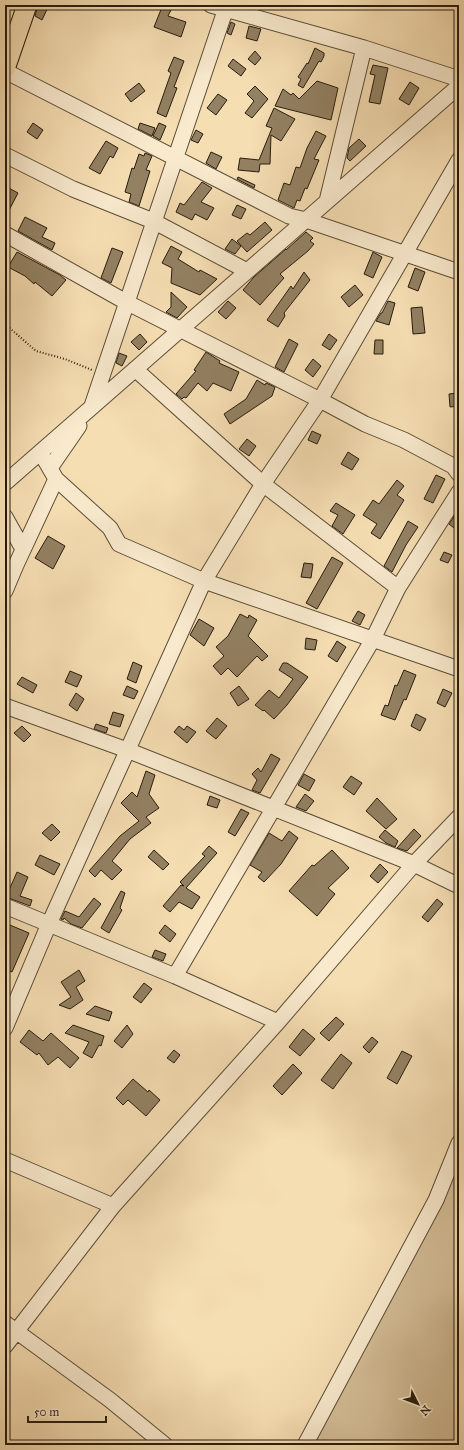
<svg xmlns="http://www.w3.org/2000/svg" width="464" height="1450" viewBox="0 0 464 1450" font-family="'IM FELL Great Primer',serif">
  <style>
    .green { fill: #d3bd97; stroke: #7d6c52 }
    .building { fill: #938163; stroke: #271c0d }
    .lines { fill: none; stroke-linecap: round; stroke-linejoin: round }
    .minor-casing { stroke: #5b4c36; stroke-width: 17 }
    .major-casing { stroke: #271c0d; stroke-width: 21 }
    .path { stroke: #271c0d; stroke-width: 2; stroke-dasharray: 1 2; stroke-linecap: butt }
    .minor { stroke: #f9eace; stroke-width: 15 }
    .major { stroke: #f6deb3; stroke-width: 19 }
  </style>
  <rect width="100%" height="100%" fill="#f6deb3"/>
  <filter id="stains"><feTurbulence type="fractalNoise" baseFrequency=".005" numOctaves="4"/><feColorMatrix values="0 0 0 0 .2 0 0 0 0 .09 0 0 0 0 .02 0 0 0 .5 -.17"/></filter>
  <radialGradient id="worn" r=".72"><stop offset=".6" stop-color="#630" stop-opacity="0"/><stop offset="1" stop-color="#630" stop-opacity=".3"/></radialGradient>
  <path class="green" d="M459 1165V1445H301Z"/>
  <path class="building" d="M38 5H49L42 20 35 16Z
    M162 7 171 10 168 16 186 22 181 37 154 27Z
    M231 22 235 24 231 35 227 33Z
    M249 26 261 29 257 41 246 38Z
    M315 48 324 53V56L321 62 319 61 303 88 298 85 301 79 298 77 307 63 308 64Z
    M255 51 261 58 255 65 248 59Z
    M174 57 184 61 174 87 177 88 166 117 157 113 171 73 168 71Z
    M233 59 246 69 241 76 228 66Z
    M373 65 388 68 380 104 369 102 375 75 370 74Z
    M317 81 338 88 331 120 275 106 283 89 291 95 293 93 299 99Z
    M410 82 419 88 409 105 399 99Z
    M139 83 145 91 131 102 125 94Z
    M255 86 268 99 252 118 245 113 254 101 247 94Z
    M218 94 227 100 216 115 207 108Z
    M274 108 295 119 281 141 271 135 270 164H260L259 172 238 170 240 158 259 160 272 128 266 126Z
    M33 123 43 130 37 139 27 132Z
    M140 123 155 128 152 136 138 129Z
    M159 123 166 126 160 140 153 136Z
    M196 130 203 134 198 143 191 140Z
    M316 131 326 136 314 159 319 160 307 189 305 188 300 201 297 200 294 208 278 200 284 183 290 185 296 167 300 168 307 148Z
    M359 139 366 146 350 161 347 158 349 148Z
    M106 141 118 148 113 158 110 156 100 174 89 168Z
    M211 152 222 157 216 169 206 163Z
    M145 153 152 156 146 170 150 171 139 206 129 202 131 194 125 192 132 168 134 169 139 154 144 156Z
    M238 177 255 185 254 188 237 179Z
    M202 182 212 188 201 202 214 208 207 220 195 214 192 220 176 212 180 203 184 205Z
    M5 186 18 193 5 218Z
    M237 205 246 209 241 219 232 215Z
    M25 217 47 228 42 237 55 243 52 250 18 231Z
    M265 222 272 230 247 252 237 241 247 233 250 235Z
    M306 232 313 238 310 241 314 244 308 251 280 274 284 278 260 305 243 290 254 277 286 249V250Z
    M232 239 241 246 235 254 225 249Z
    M171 246 182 252 178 259 199 272 200 270 217 279 200 295 171 283 172 268 162 263Z
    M112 248 123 252 111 283 101 278Z
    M17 252 60 275 66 280 52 296 35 282 34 284 25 276 8 267Z
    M373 252 382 257 373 278 364 274Z
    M415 268 425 272 418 291 408 287Z
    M304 272 310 280 284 313 285 316 278 327 267 320 291 286 293 289Z
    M355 285 363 295 349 307 341 297Z
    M171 292 187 307 177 318 166 312 171 307Z
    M228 301 236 308 226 319 218 312Z
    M388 301 395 303 389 325 376 321 381 313H382Z
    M422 307 425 333 413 334 411 308Z
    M140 334 147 342 139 350 131 342Z
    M329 334 337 340 330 350 322 345Z
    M289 339 298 344 284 372 275 367Z
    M375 340H383V354H374Z
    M206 352 220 361 219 363 239 372 231 391 213 383 207 391 198 383 186 398 184 397 182 399 176 394 196 371 194 370Z
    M119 353 127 356 122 366 116 363Z
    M313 359 321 366 313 377 305 370Z
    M257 380 265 385 266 383 275 387 272 396 230 424 224 414 246 399Z
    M459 393V406L450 407 449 394Z
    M312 431 321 435 317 444 308 440Z
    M247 439 256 446 249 456 239 449Z
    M348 452 359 459 352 470 341 464Z
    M436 475 445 479 433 503 424 499Z
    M397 480 404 486 397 495 404 500 380 539 371 533 377 524 363 515 373 500 379 504Z
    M336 503 355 515 343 534 332 526 338 515 330 511Z
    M457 512 459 513V521L454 528 449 524Z
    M408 521 418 527 406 545 392 572 384 566Z
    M48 536 65 546 53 569 35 558Z
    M444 552 452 555 448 563 440 560Z
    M332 557 343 563 317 609 306 603Z
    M304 563 313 564 311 578 301 577Z
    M358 611 365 615 360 625 352 621Z
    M240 614 248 618 249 615 257 620 248 636 268 656 262 661 257 656 237 677 228 668 221 675 213 666 224 656 216 647 228 636Z
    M199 619 214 628 204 646 190 635Z
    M306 638 317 640 315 650 305 649Z
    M337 641 346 647 337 662 328 656Z
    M133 662 142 666 136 683 127 679Z
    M283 663H287L308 677 287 705 274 719 264 710 263 711 255 705 269 690 279 698 293 679 279 670Z
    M404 670 416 675 406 700 404 699 395 720 381 715 385 705 388 706 395 685 397 686Z
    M70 671 82 676 77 687 65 682Z
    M22 677 37 685 33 693 17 684Z
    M127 686 138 691 134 699 123 695Z
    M239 686 249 699 238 706 230 693Z
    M443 689 452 693 445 707 437 703Z
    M76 693 84 699 77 711 69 705Z
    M113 712 124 715 120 727 109 724Z
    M416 714 426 719 420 731 411 726Z
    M217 718 227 726 216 739 206 731Z
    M96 724 108 728 106 733 94 729Z
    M22 726 31 735 24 742 14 733Z
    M179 726 184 730 187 726 196 732 187 743 174 732Z
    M271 754 280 759 260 793 252 790 257 780 252 774 258 768 261 772Z
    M146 771 155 775 149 794 159 808 146 817 151 823 130 839 112 861 122 870 112 880 101 870 95 877 89 871 120 836 139 821 121 803 132 792 137 797Z
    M304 774 315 780 309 791 298 785Z
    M351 776 362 783 354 795 343 787Z
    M305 794 314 801 306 811 296 807Z
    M210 796 220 800 217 808 207 805Z
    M377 798 397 819 386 829 366 811Z
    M241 809 249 813 235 836 228 832Z
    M52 824 60 832 51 841 42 833Z
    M414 829 421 836 407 851 397 848Z
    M385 830 398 841 395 847 386 843 379 837Z
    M289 831 298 838 281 864 264 882 258 877 262 872 250 865 269 833 282 841Z
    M209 846 217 853 186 888 200 897 192 909 179 902 170 912 163 906 181 885 184 886 180 882 205 856 202 854Z
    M154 850 169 864 163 870 148 857Z
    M332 850 349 868 328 888 335 894 317 916 289 891 312 865 314 866Z
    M40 855 60 864 54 875 35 865Z
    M380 864 388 872 378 883 370 876Z
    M17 872 28 877 20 896 32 900 30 906 6 897Z
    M121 891 125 893 120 908 122 910 109 933 101 928Z
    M94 898 101 904 82 928 71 924 64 918 63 920 61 919 65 911 79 917Z
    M437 899 443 904 428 922 422 917Z
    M5 923 29 933 12 972 5 969Z
    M165 925 176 934 170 942 159 933Z
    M155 950 166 954 163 961 152 957Z
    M79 970 85 981 76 987 83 1000 70 1009 59 1005 71 997 61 982Z
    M144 983 152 989 141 1003 133 997Z
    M95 1006 112 1012 109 1021 86 1014Z
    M336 1017 344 1024 329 1041 320 1033Z
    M73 1025 104 1036 101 1046 99 1045 92 1058 83 1053 89 1042 65 1033Z
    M127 1025 133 1034 122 1048 114 1041Z
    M303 1029 315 1039 300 1056 289 1047Z
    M29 1030 43 1041 51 1033 79 1058 70 1068 58 1057 48 1065 39 1053 37 1055 20 1042Z
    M372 1037 378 1042 369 1053 363 1047Z
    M174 1050 180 1055 174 1063 167 1058Z
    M402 1051 412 1056 397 1084 387 1078Z
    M341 1054 352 1063 333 1089 321 1080Z
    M293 1064 302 1073 282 1095 273 1086Z
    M133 1079 148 1092 149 1090 160 1100 146 1116 128 1100 123 1105 116 1098Z"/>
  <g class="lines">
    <g class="minor-casing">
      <path id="minor" d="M211 5 364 48 459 79
        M5 71 289 216 306 220 459 272
        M5 155 73 189 153 221 247 271
        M327 201 364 48
        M5 234 126 302 320 400 365 424 404 440 453 466 459 474
        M135 369 263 484 398 588
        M92 406 227 5
        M45 460 56 479 110 528 119 544 204 581 459 669
        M50 468 79 426
        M5 483 459 86
        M5 517 23 549
        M5 591 16 565 56 479
        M5 706 127 750 414 864 459 886
        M5 906 175 976 278 1022
        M175 976 373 639 398 588 459 492
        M5 1028 49 924 204 581 263 484 320 400 459 160
        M5 1160 113 1206
        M5 1323 110 1400 165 1445
        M5 1346 113 1206 278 1022 414 864 459 817
        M305 1445 436 1200 459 1143"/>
    </g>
    <g class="major-casing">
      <path id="major" d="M5 69 27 5"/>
    </g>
    <path class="path" d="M5 324 36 351 65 359 92 370"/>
    <use href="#minor" class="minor"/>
    <use href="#major" class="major"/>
  </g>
  <rect width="464" height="1450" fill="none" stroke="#f6deb3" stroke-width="20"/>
  <rect x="6" y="6" width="452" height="1438" fill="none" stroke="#271c0d" stroke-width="2"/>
  <rect x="10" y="10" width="444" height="1430" fill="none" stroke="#271c0d"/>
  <g transform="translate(418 1404) rotate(132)" stroke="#f9eace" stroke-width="3" paint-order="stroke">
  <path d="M0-3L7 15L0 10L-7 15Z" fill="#271c0d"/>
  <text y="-6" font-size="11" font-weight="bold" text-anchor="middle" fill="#271c0d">N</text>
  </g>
  <path d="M28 1416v6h78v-6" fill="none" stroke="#271c0d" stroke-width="2"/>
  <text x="34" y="1416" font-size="12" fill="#271c0d" stroke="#f9eace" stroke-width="3" paint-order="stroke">50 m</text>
  <rect width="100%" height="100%" filter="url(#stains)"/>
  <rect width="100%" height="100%" fill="url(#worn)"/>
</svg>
